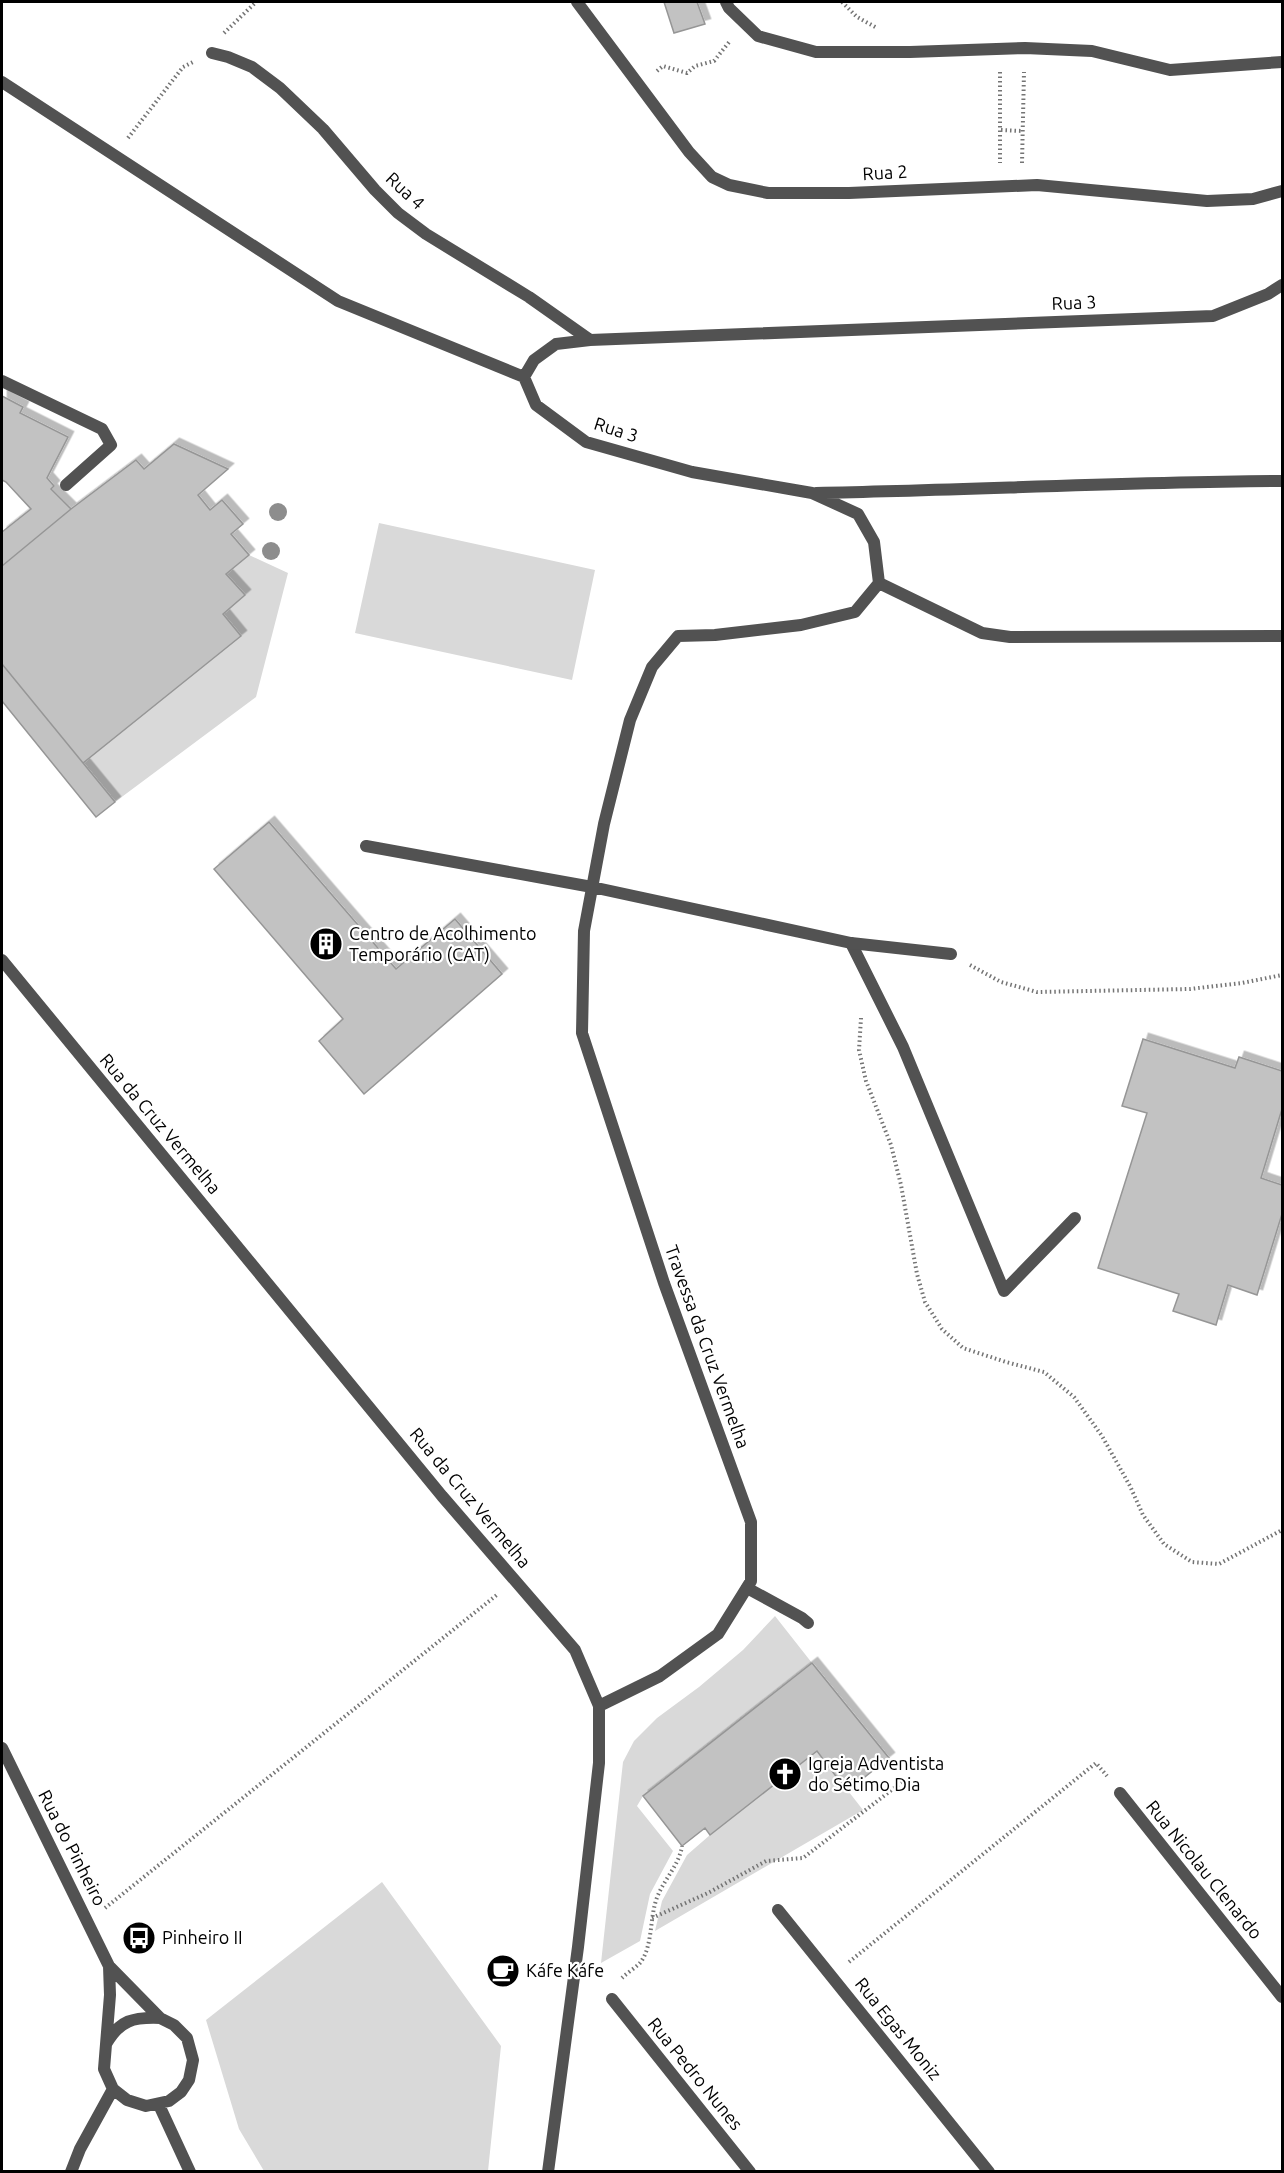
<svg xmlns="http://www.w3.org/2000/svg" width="1284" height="2173" viewBox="0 0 1284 2173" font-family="Ubuntu,sans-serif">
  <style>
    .green { fill: #d9d9d9 }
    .building { fill: #c2c2c2; stroke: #969696; stroke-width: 1.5; filter: url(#shadow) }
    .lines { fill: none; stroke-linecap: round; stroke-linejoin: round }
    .path { stroke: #747474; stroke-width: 4; stroke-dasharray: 1.5 3; stroke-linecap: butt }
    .service { stroke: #525252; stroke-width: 12 }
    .minor { stroke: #525252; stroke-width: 12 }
    .tree { fill: #8d8d8d }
    .labels { text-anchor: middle; stroke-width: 4.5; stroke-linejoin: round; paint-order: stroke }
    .street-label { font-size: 18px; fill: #000; stroke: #fff }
    .poi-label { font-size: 18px; fill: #000; stroke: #fff; text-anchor: start }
  </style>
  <defs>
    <filter id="shadow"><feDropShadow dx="5.5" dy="-5.5" stdDeviation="0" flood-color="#0004"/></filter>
  </defs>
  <rect width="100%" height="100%" fill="#fff"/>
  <path class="green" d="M379 523 595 570 572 680 355 633Z
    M249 555 288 573 256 697 115 802 83 763 241 636 223 614 245 595 226 574Z
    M775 1616 812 1663 643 1796 637 1806 673 1851 650 1894 640 1941 601 1963 623 1762 634 1741 657 1718 699 1687 743 1650Z
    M817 1751 863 1810 655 1931 662 1901 687 1855 710 1835Z
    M382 1882 501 2046 488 2171H264L239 2129 206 2020Z"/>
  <path class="building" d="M664 2H697L705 24 674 33Z
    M2 396 23 407 20 413 68 437 47 478 54 486 51 489 71 509 2 566V532L31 509 6 482 2 480Z
    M174 444 228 469 198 495 210 510 222 500 243 524 231 534 249 555 226 574 245 595 223 614 241 636 83 763 2 664V566L71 509 136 460 144 469Z
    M2 664 115 802 96 817 2 701Z
    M269 822 396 969 455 919 502 974 364 1094 319 1041 343 1019 214 869Z
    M1143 1039 1235 1068 1239 1057 1282 1071V1109L1261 1178 1282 1185V1214L1257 1295 1228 1285 1216 1325 1173 1311 1179 1294 1098 1268 1147 1113 1122 1106Z
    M812 1663 889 1758 847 1791 817 1751 710 1835 705 1828 682 1846 643 1796Z"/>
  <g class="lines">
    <path class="path" d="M842 2 857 17 877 28
      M224 33 256 2
      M657 71 663 66 687 73 695 66 714 61 730 41
      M1000 72V163
      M1001 130 1022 131
      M128 138 183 67 193 62
      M1022 163 1024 72
      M970 965 1001 982 1037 992 1190 989 1242 983 1282 975
      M861 1018 859 1050 866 1081 891 1145 901 1185 917 1274 925 1302 942 1329 963 1348 1006 1362 1044 1372 1074 1397 1102 1436 1130 1486 1143 1515 1164 1544 1192 1562 1219 1564 1282 1530
      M105 1908 498 1594
      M652 1918 708 1893 766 1861 803 1858 906 1779
      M849 1962 1096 1763 1107 1776
      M622 1978C627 1973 635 1968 640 1963 652 1948 650 1922 655 1904 660 1883 679 1867 682 1846"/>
    <path class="service" d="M2 381 102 429 111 445 66 485
      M851 943 903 1047 1004 1291 1075 1218
      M747 1588 802 1618 808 1623"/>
    <path class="minor" d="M577 2 689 152 712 177 729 185 768 193H849L1037 185 1207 201 1253 199 1282 191
      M726 2 729 8 758 36 816 52H910L1025 48 1092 51 1170 70 1282 62
      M212 53 228 57 252 67 280 88 323 129 375 190 398 213 426 234 529 297 590 340
      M2 82 338 301 524 377
      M816 493C971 490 1127 482 1282 481
      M879 583 982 633 1010 637 1282 636
      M366 846 592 887 851 943 951 954
      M2 960 442 1496 575 1650 599 1706V1763L578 1947 548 2172
      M599 1706 660 1676 718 1634 751 1581V1522L664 1283 582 1033 584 931 604 824 630 720 652 667 678 636 715 635 801 625 855 612 879 583 874 542 858 514 812 493 692 472 586 442 536 405 524 377 534 360 556 344 590 340 1213 316 1268 294 1282 285
      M2 1748 109 1966 160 2018 174 2025 187 2038 193 2060 189 2080 181 2092 169 2101 146 2106 127 2100 113 2089 104 2069 110 1995 109 1966
      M1120 1793 1282 1997
      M778 1910 989 2172
      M612 1999 750 2172
      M106 2044C120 2020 133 2017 160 2018
      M159 2105 190 2172
      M71 2172 80 2149 113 2089"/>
  </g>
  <g class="tree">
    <circle cx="278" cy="512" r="9"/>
    <circle cx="271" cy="551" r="9"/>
  </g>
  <defs>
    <g id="building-disc" transform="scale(1.725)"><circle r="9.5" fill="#000" stroke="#fff"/><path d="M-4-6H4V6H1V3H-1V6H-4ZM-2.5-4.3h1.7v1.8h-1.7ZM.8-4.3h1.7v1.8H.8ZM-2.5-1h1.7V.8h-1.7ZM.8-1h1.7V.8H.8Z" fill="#fff"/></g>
    <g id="church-disc" transform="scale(1.725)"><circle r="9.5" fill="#000" stroke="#fff"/><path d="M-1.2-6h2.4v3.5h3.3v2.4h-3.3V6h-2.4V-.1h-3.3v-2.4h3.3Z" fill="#fff"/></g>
    <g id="bus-disc" transform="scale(1.725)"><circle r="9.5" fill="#000" stroke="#fff"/><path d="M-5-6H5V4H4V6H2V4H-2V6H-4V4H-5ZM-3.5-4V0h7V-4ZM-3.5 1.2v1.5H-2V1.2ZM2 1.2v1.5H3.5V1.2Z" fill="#fff"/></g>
    <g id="cafe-disc" transform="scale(1.725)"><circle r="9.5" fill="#000" stroke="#fff"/><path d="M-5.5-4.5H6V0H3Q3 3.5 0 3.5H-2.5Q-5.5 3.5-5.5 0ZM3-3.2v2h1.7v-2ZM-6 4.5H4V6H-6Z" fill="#fff"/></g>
  </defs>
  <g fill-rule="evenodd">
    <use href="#building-disc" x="326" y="944"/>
    <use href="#church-disc" x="785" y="1774"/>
    <use href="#bus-disc" x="139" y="1938"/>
    <use href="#cafe-disc" x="503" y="1971"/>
  </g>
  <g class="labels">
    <g class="street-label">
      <text transform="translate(885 173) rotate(-3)" y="6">Rua 2</text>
      <text transform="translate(405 191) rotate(43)" y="6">Rua 4</text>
      <text transform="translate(1074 303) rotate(-2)" y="6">Rua 3</text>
      <text transform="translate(616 430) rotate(18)" y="6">Rua 3</text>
      <text transform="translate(160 1124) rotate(50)" y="6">Rua da Cruz Vermelha</text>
      <text transform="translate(707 1347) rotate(70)" y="6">Travessa da Cruz Vermelha</text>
      <text transform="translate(470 1498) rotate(50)" y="6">Rua da Cruz Vermelha</text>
      <text transform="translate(72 1848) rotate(63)" y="6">Rua do Pinheiro</text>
      <text transform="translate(1204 1870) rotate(51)" y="6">Rua Nicolau Clenardo</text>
      <text transform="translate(898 2029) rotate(51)" y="6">Rua Egas Moniz</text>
      <text transform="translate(695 2074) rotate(51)" y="6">Rua Pedro Nunes</text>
    </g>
    <g class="poi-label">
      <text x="349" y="940">Centro de Acolhimento<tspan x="349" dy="21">Temporário (CAT)</tspan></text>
      <text x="808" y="1770">Igreja Adventista<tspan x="808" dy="21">do Sétimo Dia</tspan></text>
      <text x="162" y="1944">Pinheiro II</text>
      <text x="526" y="1977">Káfe Káfe</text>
    </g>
  </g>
  <rect width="1284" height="2173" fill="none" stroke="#000000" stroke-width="6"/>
</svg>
